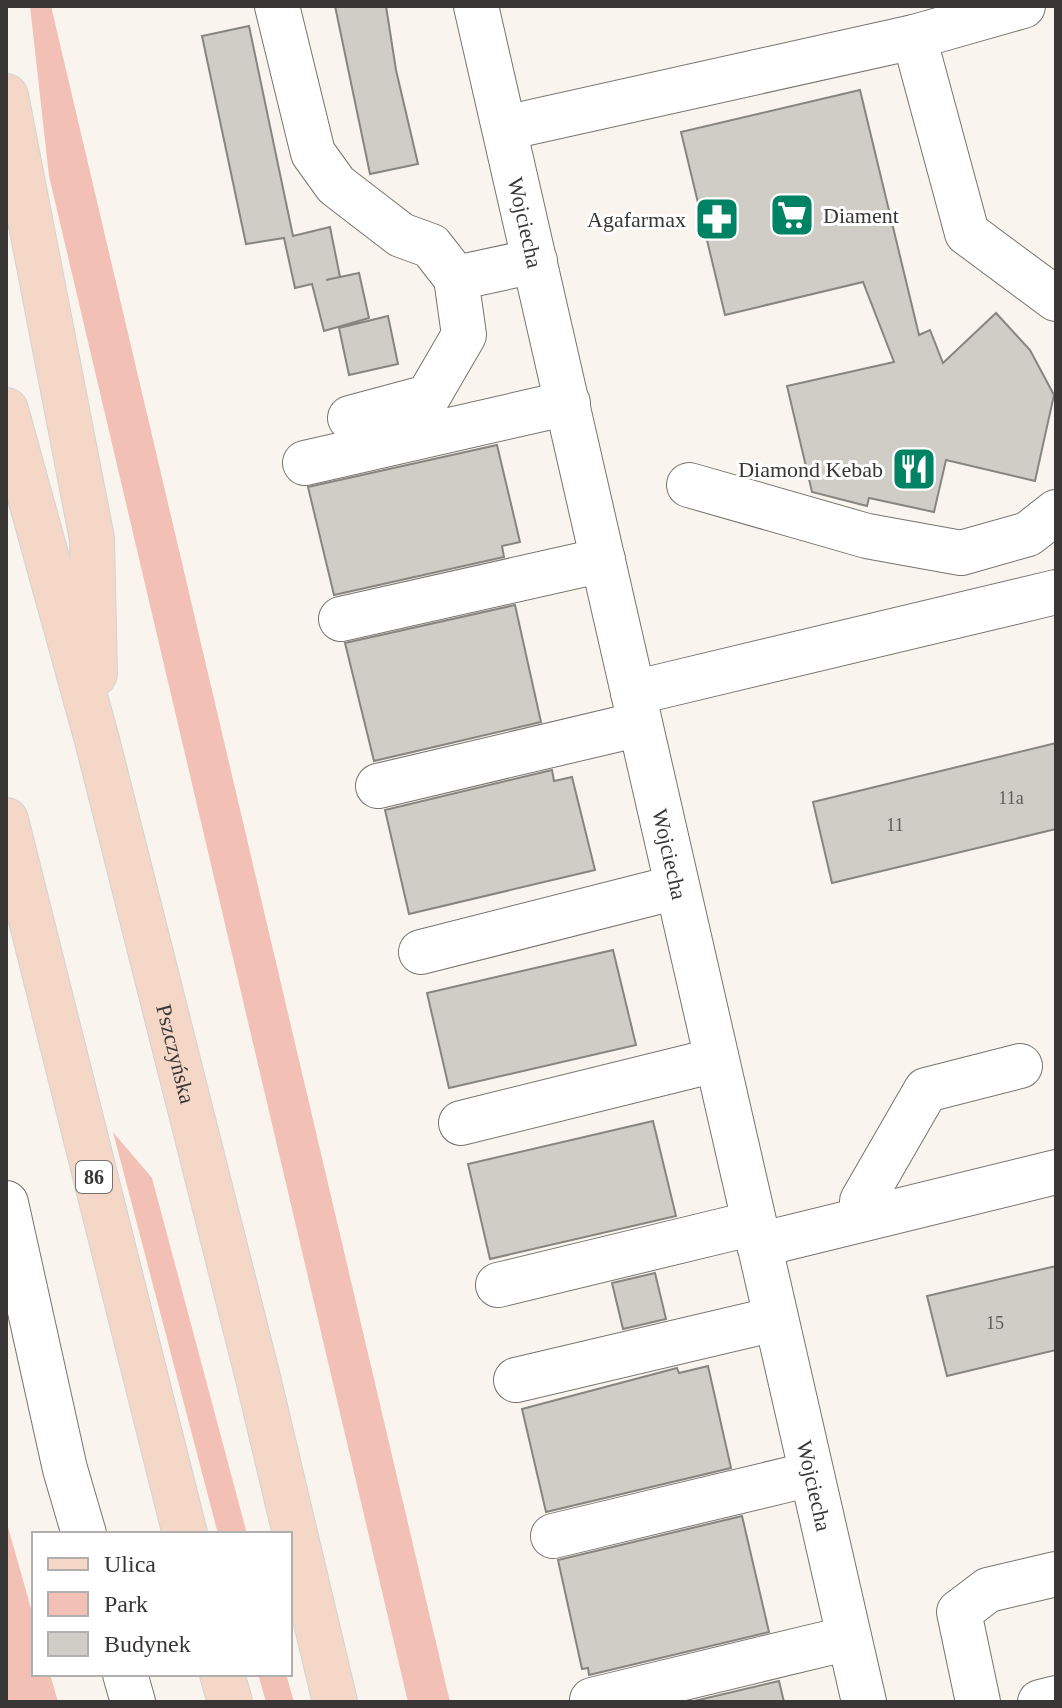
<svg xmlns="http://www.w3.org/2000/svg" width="1062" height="1708" viewBox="0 0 1062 1708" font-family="Georgia,serif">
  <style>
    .green { fill: #f3c0b6 }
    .building { fill: #cfcdc6; stroke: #87857f; stroke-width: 2 }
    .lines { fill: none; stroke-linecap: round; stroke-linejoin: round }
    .minor-casing { stroke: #78746f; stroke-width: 46 }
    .major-casing { stroke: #d3d3d3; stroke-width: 46 }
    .minor { stroke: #fff; stroke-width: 44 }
    .major { stroke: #f5d7c7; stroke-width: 44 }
    .labels { text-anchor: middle; stroke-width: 6; stroke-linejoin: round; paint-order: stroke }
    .number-label { font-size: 18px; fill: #5e5c59 }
    .shield { fill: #fff; stroke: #747372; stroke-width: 2 }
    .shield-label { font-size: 20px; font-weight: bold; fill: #393735 }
    .poi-label { font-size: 22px; fill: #393735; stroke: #fff; text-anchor: end }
    .street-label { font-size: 22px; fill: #393735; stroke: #fff }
  </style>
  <rect width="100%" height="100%" fill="#f9f4ee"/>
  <path class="green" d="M30 6H51L450 1702H408L49 176Z
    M113 1132 152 1178 247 1534H218Z
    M6 1520 34 1619V1674H50L58 1702H6Z
    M258 1674H286L294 1702H266Z"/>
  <path class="building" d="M335 6H386L396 70 418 164 370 174Z
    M249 26 293 236 330 227 340 277 326 280 359 273 369 318 324 331 312 284 295 288 284 238 246 244 202 36Z
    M860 90 919 335 930 330 943 363 996 313 1030 350 1054 395 1035 481 946 460 934 512 869 498 867 506 812 492 787 386 894 362 863 282 725 315 681 132Z
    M388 316 398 364 349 375 339 328Z
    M497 445 520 542 502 546 504 557 334 595 308 487Z
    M515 605 541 722 374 761 345 643Z
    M1056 743V829L832 883 813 802Z
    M552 770 554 781 572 777 595 870 409 914 385 810Z
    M613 950 636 1045 449 1088 427 993Z
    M653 1121 676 1216 490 1259 468 1164Z
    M1056 1266V1350L947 1376 927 1296Z
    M655 1273 666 1319 623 1329 612 1283Z
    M708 1366 731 1468 546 1512 522 1409 677 1368 679 1373Z
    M742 1516 769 1632 589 1675 588 1668 582 1669 558 1560Z
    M779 1681 784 1702H690Z"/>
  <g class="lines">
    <g class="minor-casing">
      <g id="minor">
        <path d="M277 6 313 153 336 185 401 235 431 246 456 278 535 261"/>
        <path id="s1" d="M476 6 864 1702"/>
        <path d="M914 37 967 233 1056 299"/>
        <path d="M505 128 914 37 1023 6"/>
        <path d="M350 418 428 397 464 335 456 278"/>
        <path d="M305 463 568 403"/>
        <path d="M689 485 867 536 961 553 1028 534 1056 512"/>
        <path d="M341 619 603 560"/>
        <path d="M633 693 1056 592"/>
        <path d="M378 786 640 724"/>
        <path d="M421 952 677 887"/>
        <path d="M461 1123 716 1060"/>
        <path d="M6 1203 65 1469 84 1534"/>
        <path d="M866 1218 862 1201 926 1090 1020 1066"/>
        <path d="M759 1245 1056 1172"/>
        <path d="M498 1285 754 1223"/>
        <path d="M516 1380 775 1319"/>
        <path d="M553 1536 811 1474"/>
        <path d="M125 1674 133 1702"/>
        <path d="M592 1700 849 1638"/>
        <path d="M978 1702 959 1612 988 1590 1056 1574"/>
        <path d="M1040 1702 1056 1698"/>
      </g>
    </g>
    <g class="major-casing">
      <g id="major">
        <path d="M6 96 92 539 95 674"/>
        <path id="s2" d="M6 410 97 740 258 1378 335 1702"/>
        <path d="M6 820 185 1534"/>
        <path d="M222 1674 230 1702"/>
      </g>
    </g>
    <use href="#minor" class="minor"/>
    <use href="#major" class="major"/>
  </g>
  <defs>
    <g id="supermarket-square" transform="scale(2.3)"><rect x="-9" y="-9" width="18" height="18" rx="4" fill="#008264" stroke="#fff"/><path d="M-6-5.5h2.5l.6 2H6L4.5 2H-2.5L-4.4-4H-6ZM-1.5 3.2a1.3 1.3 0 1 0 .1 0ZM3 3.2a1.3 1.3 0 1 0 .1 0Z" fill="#fff"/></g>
    <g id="pharmacy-square" transform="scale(2.3)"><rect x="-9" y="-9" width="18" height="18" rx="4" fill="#008264" stroke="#fff"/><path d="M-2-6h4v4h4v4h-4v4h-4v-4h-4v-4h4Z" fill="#fff"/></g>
    <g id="restaurant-square" transform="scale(2.3)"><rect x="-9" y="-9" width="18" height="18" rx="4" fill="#008264" stroke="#fff"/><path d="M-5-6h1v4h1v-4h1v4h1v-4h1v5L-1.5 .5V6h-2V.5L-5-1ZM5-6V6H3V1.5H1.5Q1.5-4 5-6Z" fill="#fff"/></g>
  </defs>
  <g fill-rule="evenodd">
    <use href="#supermarket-square" x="792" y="215"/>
    <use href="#pharmacy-square" x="717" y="219"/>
    <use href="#restaurant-square" x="914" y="469"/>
  </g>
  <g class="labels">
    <g class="number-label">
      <text x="1011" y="804">11a</text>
      <text x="895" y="831">11</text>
      <text x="995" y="1329">15</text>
    </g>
    <rect class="shield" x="76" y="1161" width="36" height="32" rx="6"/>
    <g class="shield-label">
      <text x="94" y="1184">86</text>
    </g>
    <g class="poi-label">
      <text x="823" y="223" text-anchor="start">Diament</text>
      <text x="686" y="227">Agafarmax</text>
      <text x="883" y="477">Diamond Kebab</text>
    </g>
    <g class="street-label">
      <text dy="8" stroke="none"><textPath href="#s1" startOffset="222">Wojciecha</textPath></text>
      <text dy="8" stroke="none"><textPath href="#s1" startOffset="870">Wojciecha</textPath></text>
      <text dy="8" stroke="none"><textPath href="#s2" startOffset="666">Pszczyńska</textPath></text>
      <text dy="8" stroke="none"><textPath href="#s1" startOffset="1518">Wojciecha</textPath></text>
    </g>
  </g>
  <rect width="1062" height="1708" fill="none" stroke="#393735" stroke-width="16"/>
  <rect x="32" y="1532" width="260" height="144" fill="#ffffff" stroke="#b0afae" stroke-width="2"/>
  <rect x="48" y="1558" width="40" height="12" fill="#f5d7c7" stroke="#b0afae" stroke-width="2"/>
  <text x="104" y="1572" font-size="24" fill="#393735">Ulica</text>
  <rect x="48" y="1592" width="40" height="24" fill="#f3c0b6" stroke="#b0afae" stroke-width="2"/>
  <text x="104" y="1612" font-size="24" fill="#393735">Park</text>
  <rect x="48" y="1632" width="40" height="24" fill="#cfcdc6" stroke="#b0afae" stroke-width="2"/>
  <text x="104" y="1652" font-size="24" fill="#393735">Budynek</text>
</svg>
